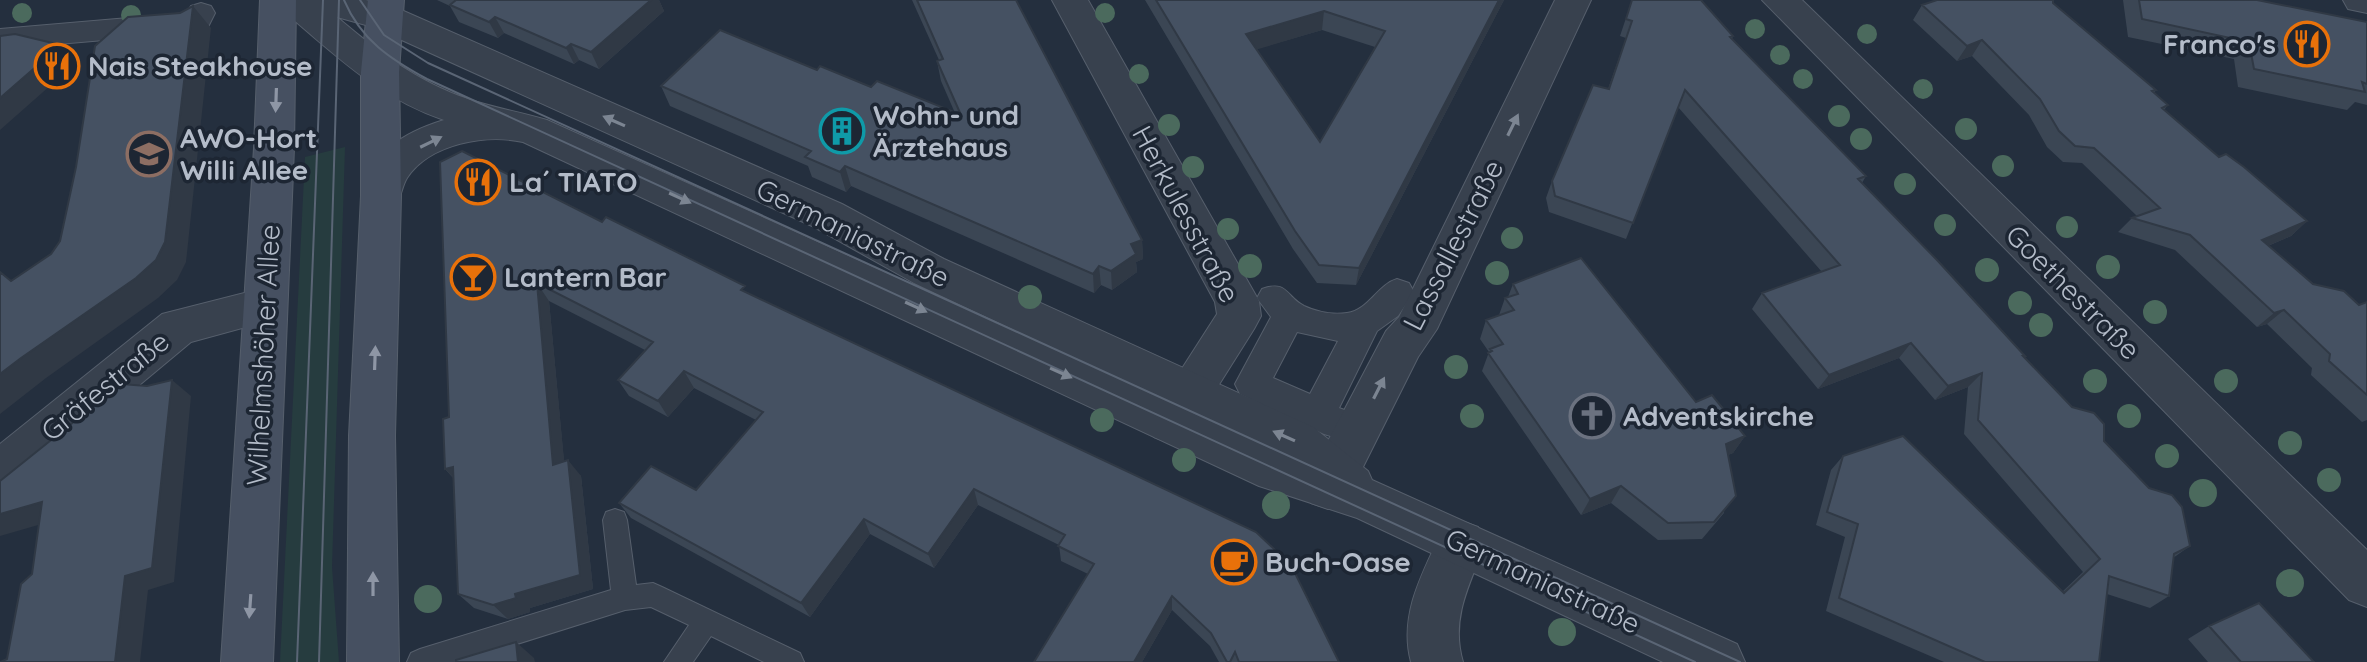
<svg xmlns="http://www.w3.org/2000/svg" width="2367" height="662" viewBox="0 0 2367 662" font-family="Quicksand,sans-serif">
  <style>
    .green { fill: #263c3f }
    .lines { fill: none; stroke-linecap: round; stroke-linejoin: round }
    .service-casing { stroke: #565f6c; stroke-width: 2 }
    .pedestrian-casing { stroke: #565f6c; stroke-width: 2 }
    .minor-casing { stroke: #565f6c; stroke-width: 2 }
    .tertiary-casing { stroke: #565f6c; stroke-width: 2 }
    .secondary-casing { stroke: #565f6c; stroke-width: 2 }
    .service { fill: #38414e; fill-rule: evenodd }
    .pedestrian { fill: #38414e; fill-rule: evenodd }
    .minor { fill: #38414e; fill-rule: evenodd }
    .tertiary { fill: #38414e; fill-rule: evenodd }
    .secondary { fill: #465061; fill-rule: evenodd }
    .tram { stroke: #5a6575; stroke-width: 2 }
    .tree { fill: #4b6a5d }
    .wall { fill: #3b4654; fill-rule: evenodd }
    .shaded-wall { fill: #303945 }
    .building { fill: #455162; stroke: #303945; stroke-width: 2; fill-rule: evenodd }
    .oneway { fill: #8e96a5 }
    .oneway2 { fill: #7c8592 }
    .labels { text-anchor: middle; stroke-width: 7; stroke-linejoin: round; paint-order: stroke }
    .poi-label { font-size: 28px; font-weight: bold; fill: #b4bcc9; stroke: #1d2633; text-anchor: start }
    .street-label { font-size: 28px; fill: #b4bcc9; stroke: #1d2633 }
  </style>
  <rect width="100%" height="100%" fill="#242f3e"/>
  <path class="green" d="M345 147 332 567 339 662H280L305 157Z"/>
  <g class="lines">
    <g class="service-casing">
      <path id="service" d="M615 509 624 512 627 520 636 585 653 583 662 587 800 653 804 662H764L711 636 693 662H664L689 625 651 607 625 610 460 662H407L411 653 420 649 611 590 603 520 606 512Z"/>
    </g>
    <g class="pedestrian-casing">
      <path id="pedestrian" d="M201 3 211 6 215 13 207 29 197 32 0 49V29L187 13 191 6Z
        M1397 279 1409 283 1414 292 1398 316 1377 331 1339 408 1350 412 1355 423 1350 434 1337 438 1324 434 1240 394 1235 384 1271 317 1257 298 1262 289C1288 280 1285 296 1304 306 1317 312 1333 315 1347 313 1369 310 1377 285 1397 279ZM1297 332 1338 341 1310 394 1273 378Z"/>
    </g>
    <g class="minor-casing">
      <path id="minor" d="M1052 0H1088L1259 301 1261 316 1254 329 1186 437 1170 443 1154 437 1147 423 1217 314 1215 302Z
        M1555 0H1591L1437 329 1418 357 1345 503 1328 509 1311 503 1304 488 1311 473 1386 331 1399 317Z
        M1762 0H1802L2367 550V607L2349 600Z
        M2343 0H2367V13L2348 9Z
        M264 288 279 294 286 306 279 318 191 342 17 487 0 493V444L162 314Z
        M1461 521 1478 527 1486 543C1470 583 1450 619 1463 662H1411C1398 614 1424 570 1444 527Z"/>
    </g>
    <g class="tertiary-casing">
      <path id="tertiary" d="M276 0H366L399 9 842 204 944 259 1313 427 1368 471 1372 480 1737 644 1745 662H1663L1357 518 1259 486 523 142C487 134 430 143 407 178 402 186 401 198 395 207L381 211 367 207 361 196C372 152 402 133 444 120 378 98 332 52 281 9ZM337 17 373 27 812 226 914 283 1044 344 547 120C521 112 494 108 468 99 417 82 377 51 337 17Z"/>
    </g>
    <g class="secondary-casing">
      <path id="secondary" d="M260 0H296L294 148 273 662H221L254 148Z
        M368 0H404L399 72 401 196 395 436 399 662H347L349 436 361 196V72Z"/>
    </g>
    <use href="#service" class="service"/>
    <use href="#pedestrian" class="pedestrian"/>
    <use href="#minor" class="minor"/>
    <use href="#tertiary" class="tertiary"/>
    <use href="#secondary" class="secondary"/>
    <path class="tram" d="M344 0C361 40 390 59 427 79L1695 662
      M360 0 384 35 428 63 1740 662
      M297 662 323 0
      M319 662 339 0"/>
  </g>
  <g class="tree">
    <circle cx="22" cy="13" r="10"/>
    <circle cx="1105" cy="13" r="10"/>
    <circle cx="131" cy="15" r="10"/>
    <circle cx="1755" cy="29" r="10"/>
    <circle cx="1867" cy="34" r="10"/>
    <circle cx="1780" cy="55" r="10"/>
    <circle cx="1139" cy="74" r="10"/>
    <circle cx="1803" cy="79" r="10"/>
    <circle cx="1923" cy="89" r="10"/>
    <circle cx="1839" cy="116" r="11"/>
    <circle cx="1169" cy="125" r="11"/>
    <circle cx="1966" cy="129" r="11"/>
    <circle cx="1861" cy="139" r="11"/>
    <circle cx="2003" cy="166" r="11"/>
    <circle cx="1193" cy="167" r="11"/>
    <circle cx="1905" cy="184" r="11"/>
    <circle cx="1945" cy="225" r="11"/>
    <circle cx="2067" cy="227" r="11"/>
    <circle cx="1228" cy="229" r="11"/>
    <circle cx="1512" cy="238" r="11"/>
    <circle cx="1250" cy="266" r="12"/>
    <circle cx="2108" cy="267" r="12"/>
    <circle cx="1987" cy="270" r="12"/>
    <circle cx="1497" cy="273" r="12"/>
    <circle cx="1030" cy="297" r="12"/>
    <circle cx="2020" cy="303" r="12"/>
    <circle cx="2155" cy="312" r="12"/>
    <circle cx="2041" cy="325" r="12"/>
    <circle cx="1456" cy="367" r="12"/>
    <circle cx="2095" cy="381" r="12"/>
    <circle cx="2226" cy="381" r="12"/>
    <circle cx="1472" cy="416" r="12"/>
    <circle cx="2129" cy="416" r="12"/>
    <circle cx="1102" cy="420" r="12"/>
    <circle cx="2290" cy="443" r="12"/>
    <circle cx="2167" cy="456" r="12"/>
    <circle cx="1184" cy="460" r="12"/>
    <circle cx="2329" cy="480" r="12"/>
    <circle cx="2203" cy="493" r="14"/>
    <circle cx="1276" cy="505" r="14"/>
    <circle cx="2290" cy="583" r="14"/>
    <circle cx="428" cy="599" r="14"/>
    <circle cx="1562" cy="632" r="14"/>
  </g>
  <path class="wall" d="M437 0H659L664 11 599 69 579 60 574 64 504 33 498 38 459 22 450 6Z
    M912 0H1016L1142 240 1143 259 1136 262 1137 272 1112 290 1101 285 1094 293 851 186 846 192 812 177 808 166 670 106 661 86 817 70 955 113 941 81 937 61 939 60Z
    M1145 0H1504L1356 285 1317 283 1293 249ZM1322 30 1375 47 1320 142 1256 49Z
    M1632 0 1733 36 1732 39 1866 176 1862 183 2024 357 2104 441 2190 546 2173 558 2169 596 2150 608 2107 594 2099 662H1944L1826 611 1845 537 1816 525 1831 470 1843 456 2062 592 2083 572 1964 434 1968 387 1935 400 1899 358 1818 389 1752 309 1762 293 1822 272 1678 107 1626 239 1549 212 1546 198 1552 181 1608 89 1626 38 1620 36Z
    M2123 0H2257L2367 22V105L2355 102 2347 110 2238 87 2234 59 2128 37Z
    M2053 3 2156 90 2154 93 2168 105 2164 110 2219 157 2307 221 2291 236 2268 246 2313 284 2359 305 2367 302V420L2362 422 2311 375 2312 368 2267 324 2257 327 2175 250 2118 232 2132 218 2137 216 2082 163 2063 162 2047 147 2029 115 1972 56 1957 61 1913 20 1922 5Z
    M440 162 602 222 749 294 1339 662H1219L1210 646 1172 610 1142 662H1034L1088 574 1061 561 1059 545 978 505 934 568 870 534 810 617 631 518 619 503 696 490 756 420 694 388 668 417 629 396 618 380 645 350 549 301 564 462 581 476 593 589 530 608V612L508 619 474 608 458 594 454 479 445 469 449 417Z
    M1513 284 1696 402 1745 436 1733 453 1728 455 1724 513 1702 539 1658 540 1611 503 1581 515 1482 371 1489 352 1480 339 1486 320 1499 315 1505 298 1508 297Z
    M2209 626 2314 662H2208L2188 639Z"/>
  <path class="shaded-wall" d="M651 0H659L664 11 599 69 591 52Z
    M1499 0H1504L1356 285 1359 268Z
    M193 6 211 28 186 262 177 280 158 298 46 378 0 414V374L21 358Z
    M1324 11 1322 30 1245 53 1246 34Z
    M495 17 504 33 498 38 489 22Z
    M1982 40 1972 56 1957 61 1967 46Z
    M571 44 579 60 574 64 566 48Z
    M61 45 77 62 0 130V98Z
    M845 166 851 186 846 192 840 172Z
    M2307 221 2291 236 2246 255 2262 240Z
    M1142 240 1143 259 1136 262 1137 272 1112 290 1111 271 1131 244Z
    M1099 266 1101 285 1094 293 1093 274Z
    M537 283 549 301 566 481 553 465Z
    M2284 310 2267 324 2257 327 2274 313Z
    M1911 343 1899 358 1818 389 1829 375Z
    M684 371 694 388 668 417 658 401Z
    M1982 373 1968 387 1935 400 1948 386Z
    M172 380 191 396 174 582 148 590 140 662H115L125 576Z
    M1745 436 1733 453 1714 461 1726 444Z
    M568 460 581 476 593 589 530 608V612L508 619 493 605 515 594Z
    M453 467 460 485 445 469Z
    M1621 486 1611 503 1581 515 1590 499Z
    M974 489 978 505 934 568 928 554Z
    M42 502 66 517 0 536V514Z
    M864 519 870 534 810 617 801 603Z
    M1172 596V610L1142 662H1134Z
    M516 642 534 658 535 662H518Z"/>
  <path class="building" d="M456 0H651L591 52 571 44 566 48 495 17 489 22 450 5Z
    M917 0H1016L1142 240 1131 244 1136 254 1111 271 1099 266 1093 274 845 166 840 172 805 157 811 151 661 86 720 30 817 70 820 66 871 87 877 81 961 115 937 61 943 59Z
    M1156 0H1499L1359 268 1319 265 1295 231ZM1324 11 1385 31 1320 142 1246 34Z
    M1632 0H1701L1733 36 1730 37 1866 176 1858 179 1937 260 2025 356H2023L2072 407 2094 413 2104 424V441L2149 488 2172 495 2182 507 2190 546 2174 554 2169 596 2109 576 2099 662H1985L1839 598 1858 524 1827 512 1843 456 1903 436 2064 593 2100 559 1978 420 1982 373 1948 386 1911 343 1829 375 1762 293 1840 265 1685 90 1633 223 1555 196 1552 181 1593 85 1609 89 1632 21 1626 19Z
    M1937 0H2053V3L2156 90 2152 91 2168 105 2162 108 2219 157 2226 154 2244 167 2307 221 2262 240 2313 284 2344 291 2359 305 2367 302V395L2329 361 2330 354 2284 310 2274 313 2190 235 2132 218 2160 208 2094 148 2075 146 2059 131 2040 99 1982 40 1967 46 1922 5Z
    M2139 0H2257L2367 22V84L2362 82 2365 92 2254 69 2249 42 2142 19Z
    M193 6 165 242 156 260 136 278 21 358 0 374V272L11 281 51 254 60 241 76 167 95 46 128 17 180 13Z
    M15 34 61 45 0 98V36Z
    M462 151 602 222 606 217 745 286 741 290 1256 532 1291 565 1339 662H1239L1235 652 1230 662H1227L1211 633 1172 596 1134 662H1034L1094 564 1058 546 1065 535 974 489 928 554 864 519 801 603 619 503 651 466 696 490 763 412 684 371 658 401 618 380 653 342 537 283 553 465 568 460 580 575 515 594 516 598 493 605 458 594 453 467 445 469 443 419 449 417 440 162Z
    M1581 258 1696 402 1712 395 1745 436 1726 444 1736 496 1714 522 1668 523 1621 486 1590 499 1488 353 1492 351 1490 349 1503 344 1486 320 1514 310 1505 298 1518 294 1513 284Z
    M172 380 152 568 125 576 115 662H0L7 659 21 584 32 574 42 502 0 514V481L121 384 147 386Z
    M2259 603 2314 662H2241L2209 626Z
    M516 642 518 662H456V660Z"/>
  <defs><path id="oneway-solid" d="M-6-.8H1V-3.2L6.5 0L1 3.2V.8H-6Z" transform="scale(2)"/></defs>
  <g class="oneway">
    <use href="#oneway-solid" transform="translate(276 100) rotate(92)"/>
    <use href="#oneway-solid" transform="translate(375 358) rotate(-88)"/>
    <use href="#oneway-solid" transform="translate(373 584) rotate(-90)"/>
    <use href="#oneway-solid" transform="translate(250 606) rotate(94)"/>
  </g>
  <g class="oneway2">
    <use href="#oneway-solid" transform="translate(614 121) rotate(-156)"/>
    <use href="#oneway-solid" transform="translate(1513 125) rotate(-64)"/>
    <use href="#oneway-solid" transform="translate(431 142) rotate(-26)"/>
    <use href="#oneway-solid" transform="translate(680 198) rotate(25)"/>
    <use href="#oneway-solid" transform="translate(916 307) rotate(25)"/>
    <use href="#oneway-solid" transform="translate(1061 373) rotate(24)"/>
    <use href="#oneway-solid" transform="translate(1379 388) rotate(-63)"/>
    <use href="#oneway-solid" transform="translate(1284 436) rotate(-156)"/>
  </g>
  <defs>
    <g id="restaurant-ring" transform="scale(2.3)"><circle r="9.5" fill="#1d2633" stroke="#e8710a" stroke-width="1.5"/><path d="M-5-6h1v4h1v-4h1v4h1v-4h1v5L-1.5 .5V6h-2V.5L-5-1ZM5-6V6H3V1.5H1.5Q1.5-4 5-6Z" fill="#e8710a"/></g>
    <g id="building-ring" transform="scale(2.3)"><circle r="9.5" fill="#1d2633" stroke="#0f9aa8" stroke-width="1.5"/><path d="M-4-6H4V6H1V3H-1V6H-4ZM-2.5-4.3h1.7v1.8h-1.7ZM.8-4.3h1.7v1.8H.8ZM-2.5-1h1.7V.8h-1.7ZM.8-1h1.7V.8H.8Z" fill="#0f9aa8"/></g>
    <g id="school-ring" transform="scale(2.3)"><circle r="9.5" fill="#1d2633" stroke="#8d6e63" stroke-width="1.5"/><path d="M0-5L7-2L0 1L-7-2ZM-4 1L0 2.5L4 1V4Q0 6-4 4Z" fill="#8d6e63"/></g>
    <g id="bar-ring" transform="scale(2.3)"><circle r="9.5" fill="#1d2633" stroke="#e8710a" stroke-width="1.5"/><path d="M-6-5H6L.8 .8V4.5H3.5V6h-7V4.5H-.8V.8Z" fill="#e8710a"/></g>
    <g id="church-ring" transform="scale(2.3)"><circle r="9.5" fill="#1d2633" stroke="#6b7280" stroke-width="1.5"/><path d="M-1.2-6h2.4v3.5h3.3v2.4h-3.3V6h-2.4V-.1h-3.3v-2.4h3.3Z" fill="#6b7280"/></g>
    <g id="cafe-ring" transform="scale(2.3)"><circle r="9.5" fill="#1d2633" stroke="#e8710a" stroke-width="1.5"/><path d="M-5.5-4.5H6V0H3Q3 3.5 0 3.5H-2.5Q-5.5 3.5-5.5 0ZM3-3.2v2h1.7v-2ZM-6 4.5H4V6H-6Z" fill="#e8710a"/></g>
  </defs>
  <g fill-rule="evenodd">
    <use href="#restaurant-ring" x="2307" y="44"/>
    <use href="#restaurant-ring" x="57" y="66"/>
    <use href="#building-ring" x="842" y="131"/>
    <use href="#school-ring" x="149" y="154"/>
    <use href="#restaurant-ring" x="478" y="182"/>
    <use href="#bar-ring" x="473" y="277"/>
    <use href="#church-ring" x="1592" y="416"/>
    <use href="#cafe-ring" x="1234" y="562"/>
  </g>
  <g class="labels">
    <g class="poi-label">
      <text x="2276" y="54" text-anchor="end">Franco's</text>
      <text x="88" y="76">Nais Steakhouse</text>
      <text x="873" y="125">Wohn- und<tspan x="873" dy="32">Ärztehaus</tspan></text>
      <text x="180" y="148">AWO-Hort<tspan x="180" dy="32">Willi Allee</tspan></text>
      <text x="509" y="192">La´ TIATO</text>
      <text x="504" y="287">Lantern Bar</text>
      <text x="1623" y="426">Adventskirche</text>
      <text x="1265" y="572">Buch-Oase</text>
    </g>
    <g class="street-label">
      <text transform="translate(1186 214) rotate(62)" y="10">Herkulesstraße</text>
      <text transform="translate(853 233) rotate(26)" y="10">Germaniastraße</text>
      <text transform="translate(1453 245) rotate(-63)" y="10">Lassallestraße</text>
      <text transform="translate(2073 292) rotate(45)" y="10">Goethestraße</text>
      <text transform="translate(263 355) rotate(-87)" y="10">Wilhelmshöher Allee</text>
      <text transform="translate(105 386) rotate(-39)" y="10">Gräfestraße</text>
      <text transform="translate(1543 581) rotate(25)" y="10">Germaniastraße</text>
    </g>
  </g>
</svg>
